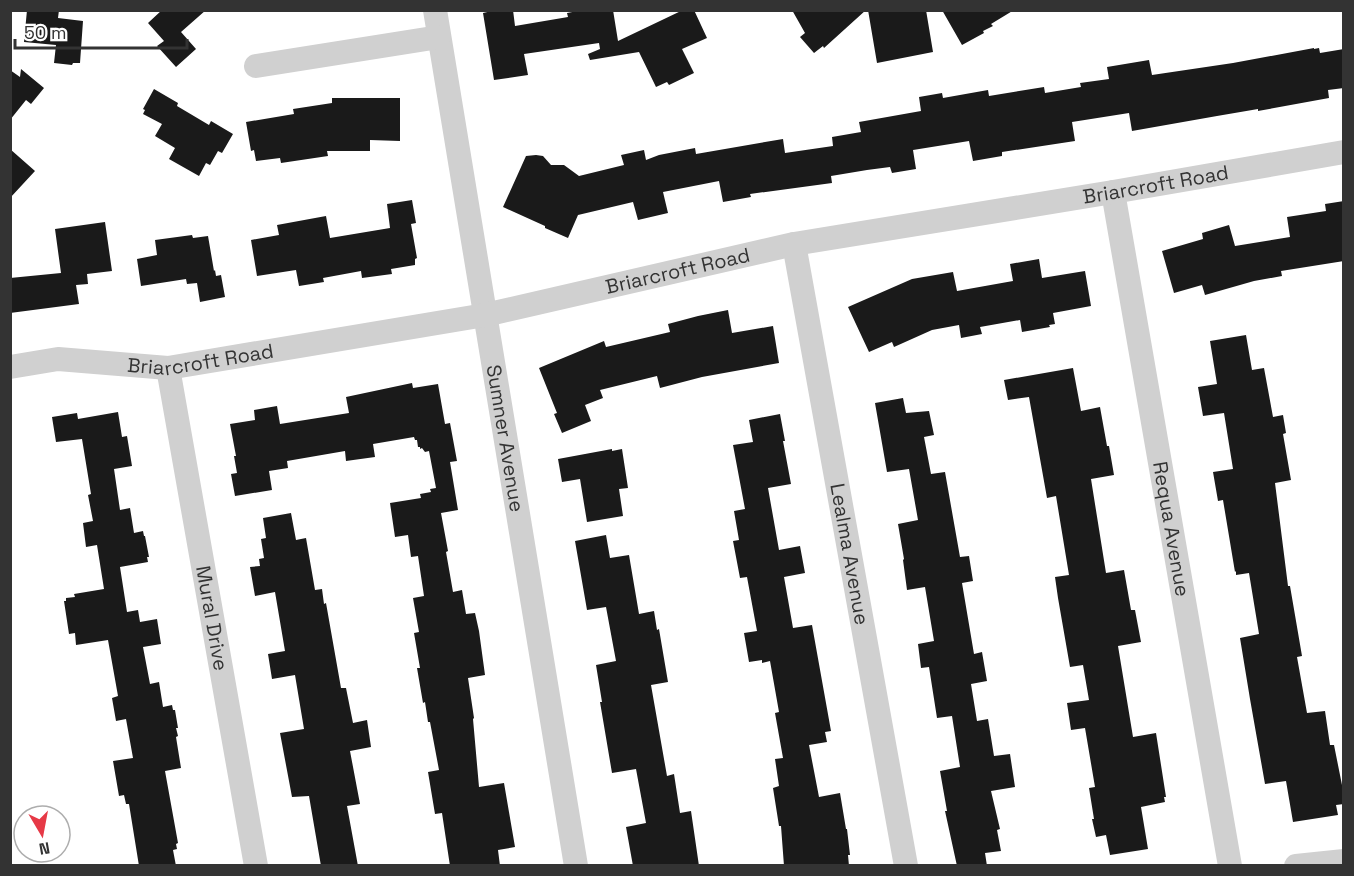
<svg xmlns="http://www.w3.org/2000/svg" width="1354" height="876" viewBox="0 0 1354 876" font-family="'Space Grotesk',sans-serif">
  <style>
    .building { fill: #1a1a1a }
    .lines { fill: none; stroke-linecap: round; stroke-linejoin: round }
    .minor { stroke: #d0d0d0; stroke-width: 24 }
    .labels { text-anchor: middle; stroke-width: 6; stroke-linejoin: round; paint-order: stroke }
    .street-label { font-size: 20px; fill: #333; stroke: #fff }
  </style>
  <rect width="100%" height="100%" fill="#fff"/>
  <path class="building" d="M27 10H59L58 18 83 21 80 63H73L72 65 54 63 56 45 24 42Z
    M162 10H206L181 32 196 49 176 67 157 46 164 41 148 23Z
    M496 10H513L515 26 568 17 567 13 583 10H613L618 41 683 10H694L707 38 682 49 694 73 669 85 667 82 656 87 639 52 590 60 588 54 600 49 599 43 524 54 528 75 494 80 483 13Z
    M792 10H866L824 48 823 46 814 53 800 37 805 33Z
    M868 10H926L933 52 877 63Z
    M942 10H1014L991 24 993 26 983 31 984 33 962 45Z
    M1314 48V49L1319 48 1320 53 1344 49V88L1328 90 1329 98 1258 111V109L1217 116 1132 131 1129 113 1072 122 1075 141 1002 152V156L973 161 969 141 913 150 916 169 892 173 890 167 867 170 831 176 832 183 750 194 751 197 723 202 719 181 663 192 668 213 638 220 633 202 578 215 568 238 545 228V226L503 207 526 156 536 155 543 156 551 165H564L579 176 624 165 621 155 644 150 646 160 659 155 695 148 696 154 783 139 785 153 833 146 832 137 861 132 859 122 921 111 919 97 942 93 943 98 988 90 989 96 1044 87 1045 93 1081 87 1080 83 1109 79 1107 67 1149 60 1152 75 1233 63Z
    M21 69 44 88 31 104 26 100 10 120V70L20 77Z
    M154 89 178 103 177 106 209 125 211 121 233 134 222 153 218 151 210 165 206 163 199 176 169 159 175 148 155 136 162 124 143 114 145 110 143 109Z
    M332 98H400V141L370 140V151H327L328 156 281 163 280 158 256 161 254 150 251 151 246 122 294 114 293 109 332 103Z
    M10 149 35 171 10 198Z
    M412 200 416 223 411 224 417 258 415 259V265L391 269 392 274 362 278 361 271 323 278 324 282 299 286 296 270 257 276 251 240 279 235 277 225 326 216 330 238 390 228 387 204Z
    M1344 201V261L1281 271 1282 276 1254 281 1205 295 1202 285 1174 293 1162 251 1203 239 1202 233 1229 225 1235 246 1290 237 1287 217 1326 211 1325 204Z
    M105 222 112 271 87 274 88 284 76 285 79 304 10 313V278L61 273 55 229Z
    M192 235 193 238 208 236 214 271 215 270 216 276 221 275 225 297 200 302 197 283 187 284 186 279 141 286 137 259 157 255 155 240Z
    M1039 259 1042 278 1085 271 1091 306 1053 313 1055 324 1049 325 1050 327 1022 332 1020 320 980 327 982 334 961 338 959 325 932 330 894 347 892 342 869 352 848 307 912 279 953 272 957 291 1013 281 1010 264Z
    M728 310 732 333 773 326 779 363 702 377 660 388 657 376 600 390 603 398 585 405 591 421 562 433 554 414 557 413 539 368 604 341 606 347 670 332 668 324 698 316Z
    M1246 335 1252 370 1264 368 1273 417 1283 415 1286 433 1283 434 1291 480 1275 483 1288 586H1290L1302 656 1297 657 1307 713 1325 711 1330 745H1334L1344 795V804L1336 805 1338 815 1293 822 1286 781 1265 784 1250 699 1240 638 1259 634 1249 573 1236 575V571L1235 572 1223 500 1218 501 1213 472 1233 469 1224 413 1203 416 1198 387 1217 384 1210 341Z
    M1073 368 1081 411 1100 407 1107 446H1109L1114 475 1091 479 1106 573 1124 570 1131 610H1135L1141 642 1118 646 1133 737 1156 733 1166 797H1164L1165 802 1141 807 1148 849 1110 855 1106 835 1096 837 1092 819H1094L1089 788 1095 787 1085 728 1071 730 1067 703 1089 700 1083 665 1070 667 1058 598 1055 577 1069 575 1056 496 1047 498 1029 397 1008 400 1004 380Z
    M412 383 413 388 438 384 445 424 450 423 457 461 450 462 458 510 441 513 448 551 446 552 453 592 462 590 466 614 475 613 479 631 485 675 468 678 474 718 473 719 479 787 504 783 515 847 498 850 500 866H450L442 813 435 814 428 772 439 770 430 722H428L425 702 423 703 417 668H420L414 633 419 632 413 598 424 596 418 556 411 557 408 535 395 537 390 503 421 498 420 494 431 492 430 489 436 488 429 451 425 452 422 448 420 449V447H418L417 440H415L414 437 373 444 375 457 346 461 345 451 287 461 288 468 269 471 272 490 235 496 231 474 237 473 234 456H236L230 424 255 420 254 410 277 406 280 424 349 413 346 397Z
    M903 398 906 413 929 411 934 435 924 437 931 474 945 472 960 557 969 556 973 581 962 583 974 654 982 652 987 681 971 684 977 721 988 719 994 756 1010 754 1015 787 991 791 1000 829 997 830 1001 851 985 853 987 866H957L945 811H947L940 771 960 767 952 716 937 718 929 667 921 668 918 644 934 641 925 587 907 590 903 560 904 559 898 524 918 520 909 469 887 472 875 403Z
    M118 412 122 437 127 436 132 466 114 469 120 510 130 508 134 533 143 531 144 536H145L149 557H147L148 562 120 567 127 612 138 610 140 622 157 619 161 644 143 647 150 684 159 682 163 707 172 705 173 710H175L178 728H176L178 736 176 737 181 768 165 771 178 843 176 844 177 849 173 850 176 866H139L129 804H126L124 795 119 796 113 761 133 758 126 719 116 721 112 698 118 696 108 640 76 645 75 633 69 634 64 601H66V598L75 597 74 594 104 589 97 545 86 547 83 523 93 521 88 495 91 494 82 439 56 442 52 417 77 413 78 419Z
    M780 414 785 441H783L791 484 768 488 779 550 800 546 805 573 784 577 793 628 812 625 831 731 825 732 827 742 809 745 819 797 840 793 846 829H847L850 855H848L849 866H784L781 826H779L773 788 779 786 775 759 783 758 775 713 779 712 770 661 762 663V660L749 662 744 633 757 631 747 577 740 578 733 541 739 540 734 511 745 509 733 445 753 442 749 420Z
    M612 449V451L622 449 628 488 619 489 623 516 587 522 580 479 562 482 558 459Z
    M291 513 296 540 306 538 315 590 322 589 324 604 326 603 341 688H346L353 723 367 720 371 747 350 751 360 804 347 806 358 866H321L309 796 292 797 280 733 304 729 295 675 272 679 268 654 285 651 275 592 255 596 250 567 260 566 259 559 264 558 261 539 266 538 263 518Z
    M606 535 610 558 629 555 639 614 654 611 657 630 659 629 668 682 651 685 667 776 674 774 680 813 691 811 699 866H633L626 827 646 823 636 769 612 773 600 702H602L596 665 616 661 606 607 587 610 575 541Z"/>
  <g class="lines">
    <g class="minor">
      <path id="s1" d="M435 10 576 866"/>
      <path d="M256 66 439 37"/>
      <path id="s2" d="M1113 192 1230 866"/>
      <path id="s3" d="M794 244 906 866"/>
      <path id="s4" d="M10 367 58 359 168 368 485 315 794 244 1113 192 1344 152"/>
      <path id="s5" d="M168 368 256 866"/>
      <path d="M1296 866 1344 861"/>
    </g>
  </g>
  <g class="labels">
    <g class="street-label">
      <text dy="7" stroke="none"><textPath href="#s4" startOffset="1164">Briarcroft Road</textPath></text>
      <text dy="7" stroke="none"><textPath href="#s4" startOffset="678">Briarcroft Road</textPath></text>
      <text dy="7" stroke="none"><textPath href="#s4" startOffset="192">Briarcroft Road</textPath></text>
      <text dy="7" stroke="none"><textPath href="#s1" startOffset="434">Sumner Avenue</textPath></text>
      <text dy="7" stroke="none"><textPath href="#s2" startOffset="342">Requa Avenue</textPath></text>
      <text dy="7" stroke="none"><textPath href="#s3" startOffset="315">Lealma Avenue</textPath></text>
      <text dy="7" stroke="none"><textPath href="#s5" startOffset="254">Mural Drive</textPath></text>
    </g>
  </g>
  <rect width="1354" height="876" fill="none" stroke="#333333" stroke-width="24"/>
  <g transform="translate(42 834) rotate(170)"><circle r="28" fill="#ffffff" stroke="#adadad" stroke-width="1.5"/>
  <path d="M0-4.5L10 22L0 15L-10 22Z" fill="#e63946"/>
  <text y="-9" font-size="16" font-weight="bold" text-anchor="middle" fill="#333333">N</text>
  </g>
  <path d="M15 39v9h172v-9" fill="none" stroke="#333333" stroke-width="3"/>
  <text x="24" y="39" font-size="18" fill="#333333" stroke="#ffffff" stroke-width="4.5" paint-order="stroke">50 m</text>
</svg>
